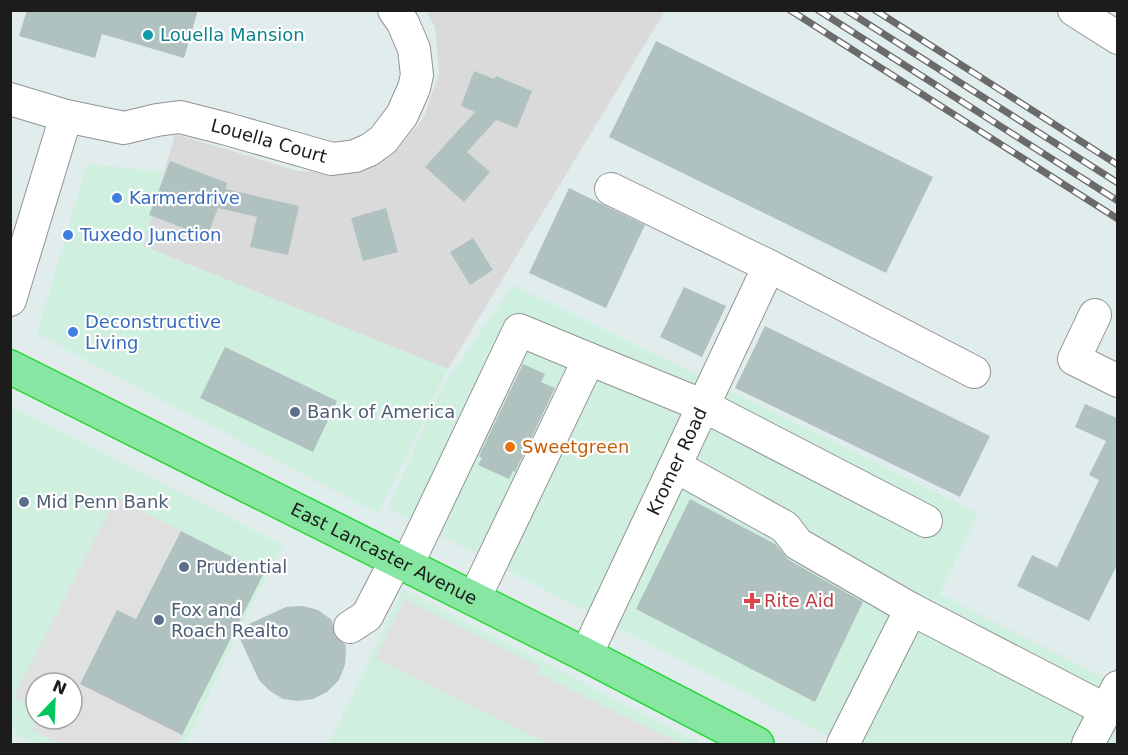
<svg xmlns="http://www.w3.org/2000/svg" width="1128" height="755" viewBox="0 0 1128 755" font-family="'DejaVu Sans',sans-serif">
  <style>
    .residential { fill: #d9dad9 }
    .commercial { fill: #cfefdf; fill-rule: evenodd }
    .parking { fill: #e0e0e0 }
    .building { fill: #b0c2c0 }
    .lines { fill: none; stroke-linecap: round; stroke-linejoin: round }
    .minor-casing { stroke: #939393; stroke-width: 34 }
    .highway-casing { stroke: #22d736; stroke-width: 36 }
    .minor { stroke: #fff; stroke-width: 32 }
    .highway { stroke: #87e6a1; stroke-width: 33 }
    .rail-casing { stroke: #6a6a6a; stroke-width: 7 }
    .rail { stroke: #fff; stroke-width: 4.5; stroke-dasharray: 14; stroke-linecap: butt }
    .culture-dot { fill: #0f9aa8; stroke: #fff; stroke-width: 2 }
    .shop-dot { fill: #3f7fe0; stroke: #fff; stroke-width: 2 }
    .service-dot { fill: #5c6f8a; stroke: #fff; stroke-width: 2 }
    .food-dot { fill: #e8710a; stroke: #fff; stroke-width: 2 }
    .health-dot { fill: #e0444e; stroke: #fff; stroke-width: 2 }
    .labels { text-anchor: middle; stroke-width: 4.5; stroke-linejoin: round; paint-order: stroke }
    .culture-label { font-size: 18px; fill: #0d838f; stroke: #fff; text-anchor: start }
    .street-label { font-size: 18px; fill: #1c1c1c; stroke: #fff }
    .shop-label { font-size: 18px; fill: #366cbe; stroke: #fff; text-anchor: start }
    .service-label { font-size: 18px; fill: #4e5e75; stroke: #fff; text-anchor: start }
    .food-label { font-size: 18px; fill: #c56008; stroke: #fff; text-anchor: start }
    .health-label { font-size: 18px; fill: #be3a42; stroke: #fff; text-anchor: start }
  </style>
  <rect width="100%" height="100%" fill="#e1eced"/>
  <path class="residential" d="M426 11H665L448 369 143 246 175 134 298 171 356 173 394 154 424 117 439 73 435 27Z"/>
  <path class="commercial" d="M87 164 164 172 143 246 448 369 378 514 37 334Z
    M513 285 978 513 940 594 1117 684V744H843L388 508 440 391Z
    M10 406 283 545 239 629 186 744H36L17 735 11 725ZM36 683H72V719H36Z
    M403 589 701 744H329Z"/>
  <path class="parking" d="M116 497 181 531 136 619 117 610 80 683 182 735 177 744H61L32 730 37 719H72V683H36V708L14 697Z
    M405 599 540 667 537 673 682 744H549L375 658Z"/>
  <path class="building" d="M27 10H198L184 58 102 34 95 58 19 36Z
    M656 41 933 177 886 273 609 137Z
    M474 71 494 79 496 76 532 91 517 128 496 120 467 152 490 172 464 202 425 167 475 112 461 106Z
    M170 161 228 183 225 189 299 206 288 255 250 247 257 217 218 208 207 237 149 215Z
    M569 188 645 225 606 308 529 273Z
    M386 208 398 252 363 261 351 218Z
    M473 238 493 270 470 285 450 252Z
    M684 287 726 306 702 357 660 337Z
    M765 326 990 436 960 497 735 388Z
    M225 347 337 401 313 452 200 398Z
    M523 364 545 374 541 382 555 388 515 472 513 471 509 479 478 465 482 458 479 456Z
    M1085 404 1117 418 1118 416V563L1089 621 1017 586 1032 555 1057 567 1099 480 1089 475 1106 441 1075 427Z
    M690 499 775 544 789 560 863 602 815 702 636 609Z
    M181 531 264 573 182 735 80 684 117 610 136 619Z
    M303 606 318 610 332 620 335 636 345 644 346 648 345 665 339 680 327 692 313 699 298 701 283 699 270 691 259 680 236 630 286 607Z"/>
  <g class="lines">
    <g class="minor-casing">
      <g id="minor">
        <path d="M1074 10 1118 38"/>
        <path id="s1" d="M10 99 66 116 124 128 157 120 180 117 227 129 332 159 355 156 369 150 383 140 402 115 414 88 417 75 414 49 403 23 394 10"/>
        <path d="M769 266 974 372"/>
        <path d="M10 300 66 116"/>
        <path d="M1095 315 1074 359 1118 381"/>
        <path d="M675 466 785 527 798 544 911 609 1106 710"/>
        <path d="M407 565 519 330 589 359"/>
        <path d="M474 599 589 359 704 406 926 521"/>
        <path d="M350 627 367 616 396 560"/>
        <path id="s2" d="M586 655 769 266 611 189"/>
        <path d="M843 744 911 609"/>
        <path d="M1088 744 1118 687"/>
      </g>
    </g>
    <g class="highway-casing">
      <g id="highway">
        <path id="s3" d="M10 367 586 655 757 744"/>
      </g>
    </g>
    <use href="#minor" class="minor"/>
    <use href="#highway" class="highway"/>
    <g class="rail-casing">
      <path id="rail" d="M790 10 1118 219
        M818 10 1118 201
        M846 10 1118 183
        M875 10 1118 165"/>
    </g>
    <use href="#rail" class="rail"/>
  </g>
  <circle class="culture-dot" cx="148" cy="35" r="6"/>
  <g class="shop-dot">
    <circle cx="117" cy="198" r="6"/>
    <circle cx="68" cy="235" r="6"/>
    <circle cx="73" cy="332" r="6"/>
  </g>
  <g class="service-dot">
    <circle cx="295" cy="412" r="6"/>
    <circle cx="24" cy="502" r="6"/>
    <circle cx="184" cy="567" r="6"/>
    <circle cx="159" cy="620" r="6"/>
  </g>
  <circle class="food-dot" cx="510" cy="447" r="6"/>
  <path class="health-dot" d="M749 592h6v6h6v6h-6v6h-6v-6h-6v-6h6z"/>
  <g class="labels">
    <g class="culture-label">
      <text x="160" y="41">Louella Mansion</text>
    </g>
    <g class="street-label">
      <text dy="6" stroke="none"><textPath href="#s1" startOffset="267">Louella Court</textPath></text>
      <text dy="6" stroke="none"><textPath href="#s2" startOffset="214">Kromer Road</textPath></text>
      <text dy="6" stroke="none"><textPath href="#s3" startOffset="418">East Lancaster Avenue</textPath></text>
    </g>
    <g class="shop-label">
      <text x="129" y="204">Karmerdrive</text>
      <text x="80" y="241">Tuxedo Junction</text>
      <text x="85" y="328">Deconstructive<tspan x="85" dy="21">Living</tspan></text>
    </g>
    <g class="service-label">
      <text x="307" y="418">Bank of America</text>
      <text x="36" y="508">Mid Penn Bank</text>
      <text x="196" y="573">Prudential</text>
      <text x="171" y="616">Fox and<tspan x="171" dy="21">Roach Realto</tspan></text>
    </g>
    <g class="food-label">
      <text x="522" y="453">Sweetgreen</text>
    </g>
    <g class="health-label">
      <text x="764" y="607">Rite Aid</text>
    </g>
  </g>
  <rect width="1128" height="755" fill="none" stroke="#1c1c1c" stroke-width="24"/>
  <g transform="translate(54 701) rotate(23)"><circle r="28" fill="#ffffff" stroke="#a4a4a4" stroke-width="1.5"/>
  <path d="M0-4.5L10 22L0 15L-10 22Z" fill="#00c75b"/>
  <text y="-9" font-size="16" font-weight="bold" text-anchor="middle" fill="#1c1c1c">N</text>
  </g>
</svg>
